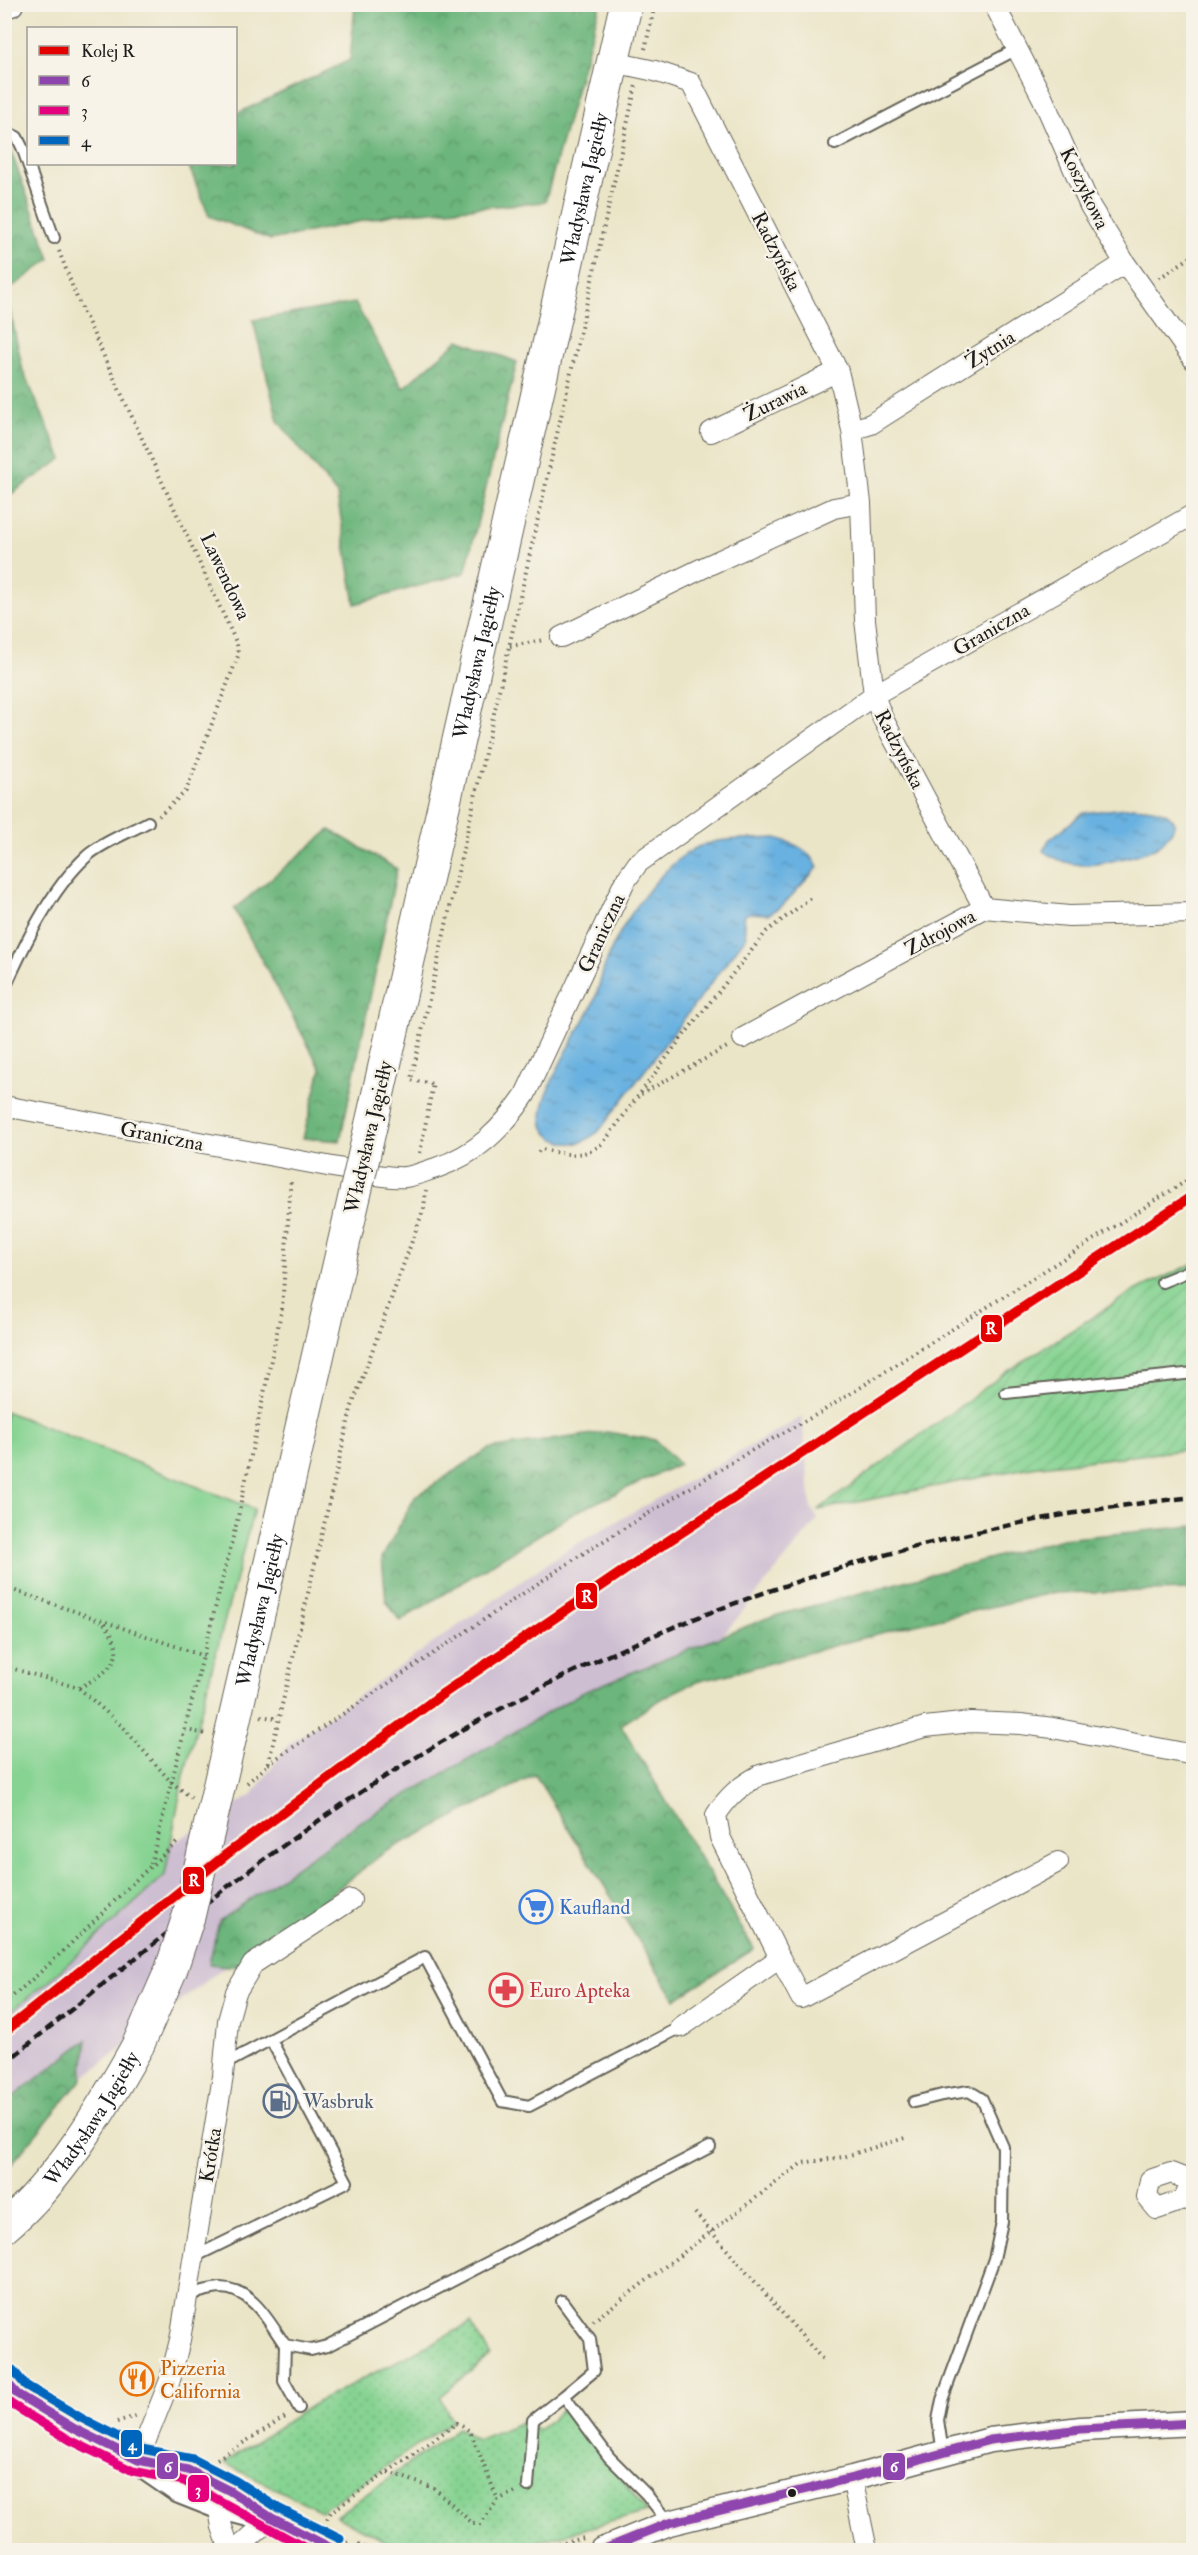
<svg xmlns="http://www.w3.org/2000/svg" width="1198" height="2555" viewBox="0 0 1198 2555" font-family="'IM FELL Double Pica',serif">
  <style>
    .industrial { fill: #cebed2 }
    .grass { fill: url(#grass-dots); stroke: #517857; stroke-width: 1.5 }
    .forest { fill: url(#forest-crowns); stroke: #44684c; stroke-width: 1.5 }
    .park { fill: #86d392; stroke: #517857; stroke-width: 1.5 }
    .garden { fill: url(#garden-furrows); stroke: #517857; stroke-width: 1.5 }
    .water { fill: url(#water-ripples); stroke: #42667e; stroke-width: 1.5 }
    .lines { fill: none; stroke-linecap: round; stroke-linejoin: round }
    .service-casing { stroke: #646258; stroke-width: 14 }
    .minor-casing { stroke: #646258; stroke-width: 22 }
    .tertiary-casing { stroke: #646258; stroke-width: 27 }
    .secondary-casing { stroke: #646258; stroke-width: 32 }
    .primary-casing { stroke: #646258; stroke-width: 34 }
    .path { stroke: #646258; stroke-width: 4; stroke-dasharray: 1.5 4.5; stroke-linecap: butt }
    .service { stroke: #fff; stroke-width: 10 }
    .minor { stroke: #fff; stroke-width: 20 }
    .tertiary { stroke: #fff; stroke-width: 24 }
    .secondary { stroke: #fff; stroke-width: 28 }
    .primary { stroke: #fff; stroke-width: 32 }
    .rail { stroke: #1c1c1c; stroke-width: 4.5; stroke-dasharray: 9 4.5; stroke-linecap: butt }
    .primary-bridge-casing { stroke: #646258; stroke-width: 34; stroke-linecap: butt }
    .primary-bridge { stroke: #fff; stroke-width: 32 }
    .bus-1-casing { stroke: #f7f3e8; stroke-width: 14 }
    .bus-2-casing { stroke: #f7f3e8; stroke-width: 14 }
    .bus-3-casing { stroke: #f7f3e8; stroke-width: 14 }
    .bus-1 { stroke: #8e44ad; stroke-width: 9 }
    .bus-2 { stroke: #e5007d; stroke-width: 9 }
    .bus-3 { stroke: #0065bd; stroke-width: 9 }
    .rail-1-casing { stroke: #f7f3e8; stroke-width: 15 }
    .rail-1 { stroke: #e50000; stroke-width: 10 }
    .bus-dot { fill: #1c1c1c; stroke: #f7f3e8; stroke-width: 2 }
    .labels { text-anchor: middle; stroke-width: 5; stroke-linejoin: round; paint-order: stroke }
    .street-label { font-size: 20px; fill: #1c1c1c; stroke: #f7f3e8 }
    .shop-label { font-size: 20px; fill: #366cbe; stroke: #f7f3e8; text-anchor: start }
    .health-label { font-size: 20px; fill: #be3a42; stroke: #f7f3e8; text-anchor: start }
    .service-label { font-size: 20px; fill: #4e5e75; stroke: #f7f3e8; text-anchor: start }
    .food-label { font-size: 20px; fill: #c56008; stroke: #f7f3e8; text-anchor: start }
    .line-badge { stroke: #f7f3e8; stroke-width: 2 }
    .badge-label { font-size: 16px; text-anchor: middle; font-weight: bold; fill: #fff }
  </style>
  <defs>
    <pattern id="grass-dots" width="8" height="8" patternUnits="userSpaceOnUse" patternTransform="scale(1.5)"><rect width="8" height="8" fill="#86d392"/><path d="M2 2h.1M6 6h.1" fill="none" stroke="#73b57d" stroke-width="1.8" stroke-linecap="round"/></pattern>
    <pattern id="forest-crowns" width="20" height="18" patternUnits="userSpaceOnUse" patternTransform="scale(1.5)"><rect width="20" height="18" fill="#6cb57c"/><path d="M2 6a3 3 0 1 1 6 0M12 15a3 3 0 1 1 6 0" fill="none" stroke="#589265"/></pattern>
    <pattern id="garden-furrows" width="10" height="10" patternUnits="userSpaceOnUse" patternTransform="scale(1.5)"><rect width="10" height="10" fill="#86d392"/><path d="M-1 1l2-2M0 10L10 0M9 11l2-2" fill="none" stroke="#73b57d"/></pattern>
    <pattern id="water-ripples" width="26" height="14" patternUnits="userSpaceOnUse" patternTransform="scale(1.5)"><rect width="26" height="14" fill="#68b1e0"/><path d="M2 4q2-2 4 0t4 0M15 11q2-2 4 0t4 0" fill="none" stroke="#558fb5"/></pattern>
  </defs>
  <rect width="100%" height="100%" fill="#f7f3e8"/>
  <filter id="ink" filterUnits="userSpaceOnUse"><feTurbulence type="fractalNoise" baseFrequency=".0167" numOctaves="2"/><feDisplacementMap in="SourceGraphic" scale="12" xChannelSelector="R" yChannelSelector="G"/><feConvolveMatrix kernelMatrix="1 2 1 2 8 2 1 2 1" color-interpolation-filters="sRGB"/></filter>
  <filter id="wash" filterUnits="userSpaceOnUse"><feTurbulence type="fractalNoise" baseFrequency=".008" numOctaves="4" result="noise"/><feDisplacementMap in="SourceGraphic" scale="24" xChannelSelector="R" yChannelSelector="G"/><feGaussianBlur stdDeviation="1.35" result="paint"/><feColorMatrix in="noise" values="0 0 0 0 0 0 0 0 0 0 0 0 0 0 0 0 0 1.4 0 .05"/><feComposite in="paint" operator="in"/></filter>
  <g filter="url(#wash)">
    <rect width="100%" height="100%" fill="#ebe5c8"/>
    <path class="industrial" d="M802 1417 811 1507 818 1519 684 1683 393 1834 96 2068 5 2133 4 1996 144 1861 252 1795 288 1745 566 1550Z"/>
    <path class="grass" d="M471 2323 490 2355 440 2397 452 2421 321 2511 224 2463 312 2405Z
      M567 2406 647 2512 506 2550H403L336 2516 458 2428 477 2440 527 2420 538 2430Z"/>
    <path class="forest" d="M355 5H440L449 13 468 5H600L545 202 396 214 271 240 209 216 188 164H236V114L350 60Z
      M5 140H7L50 259 6 292 23 371 62 459 5 498Z
      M355 303 403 388 459 340 517 362 465 573 355 604 337 495 278 421 253 320Z
      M330 830 397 869 340 1141 303 1138 321 1069 234 909Z
      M607 1432 655 1440 679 1464 574 1513 400 1621 386 1601 382 1558 415 1497 488 1449Z
      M1193 1526V1590L1051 1593 903 1627 718 1677C682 1682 651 1706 621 1725L754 1949 675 1999 535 1775 385 1852 238 1967 209 1964 219 1921 362 1821 581 1693 767 1618 1062 1539Z
      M87 2040 82 2079 5 2172V2103Z"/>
    <path class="park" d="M5 1411 254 1509 182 1783 165 1875 50 1980 5 2016Z"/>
    <path class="garden" d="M1193 1264V1449L1031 1467 818 1510 1008 1371 1132 1292Z"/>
    <path class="water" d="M1134 807C1148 809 1168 808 1175 823 1172 833 1164 843 1155 848 1138 856 1100 865 1082 865 1068 864 1054 859 1043 851L1049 840 1083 813Z
      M776 838C793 843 810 850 818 867L783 905 769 914 748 913 743 917 746 937 599 1131C594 1135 589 1139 584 1141 572 1147 550 1141 544 1128 532 1103 578 1032 591 1008 598 995 600 979 605 965 610 951 617 937 625 924 641 898 659 874 684 855 712 835 743 840 776 838Z"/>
  </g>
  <g filter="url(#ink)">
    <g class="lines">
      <g class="service-casing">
        <path id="service" d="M4 131 17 137 22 147 54 238
          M835 144 1017 49
          M4 990C24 945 50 890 87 856 101 843 130 832 148 822
          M1162 1282 1194 1269
          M1006 1393 1194 1373
          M223 2065 425 1957 502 2101 529 2106 681 2027
          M914 2102 942 2095 969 2091 982 2099 1003 2147 1002 2222 994 2259 942 2400 938 2420 943 2453
          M194 2257 347 2182 271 2040
          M187 2295C197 2293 209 2289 220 2288 252 2288 269 2322 285 2345L311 2350 327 2346 710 2147
          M562 2301 590 2339 594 2371 564 2396 609 2457 646 2494 669 2523
          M285 2345 284 2381 299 2408
          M528 2486 533 2420 564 2396"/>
      </g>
      <g class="minor-casing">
        <path id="minor" d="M994 4 1043 99 1090 206 1125 263 1194 360
          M613 62 655 71 691 83 838 371 852 430 861 503 865 620 874 695 883 719 984 908
          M852 430 871 424 1125 263
          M711 432 838 371
          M561 637 709 565 834 508 861 503
          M743 1038 984 908 1069 916 1194 913
          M4 1106 376 1175C385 1176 396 1178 405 1177 415 1176 426 1171 436 1168 477 1154 502 1129 525 1095L624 883 638 863 874 695 1194 514
          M780 1958 720 1837 716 1815C728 1796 740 1786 760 1775L925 1727 971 1722 1021 1724 1053 1728 1194 1755
          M681 2027 780 1958 801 1998 1058 1862
          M1191 2183 1183 2200 1157 2209 1147 2197 1150 2180 1171 2173 1194 2182
          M138 2460 170 2380 180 2340 223 2076 228 2021 236 1992 253 1964 351 1900
          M852 2478 867 2550
          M218 2504 222 2527 230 2550
          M236 2550 272 2518"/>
      </g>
      <g class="tertiary-casing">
        <path id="tertiary" d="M4 5 11 4
          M602 2550 669 2523 852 2478 990 2440 1081 2429 1194 2423"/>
      </g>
      <g class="secondary-casing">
        <path id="secondary" d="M4 2388 75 2429 138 2460 180 2489 218 2504 272 2518
          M152 2463 188 2470 230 2491 272 2518 335 2550"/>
      </g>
      <g class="primary-casing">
        <g id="primary">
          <path id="s1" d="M371 1125 626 4"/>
          <path id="s2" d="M232 1730 350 1216"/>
          <path id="s3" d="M4 2227C59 2182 104 2106 138 2045"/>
        </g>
      </g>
      <path class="path" d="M645 49 655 4
        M59 251 77 298 237 644 238 656 186 791 159 816
        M1159 278 1194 255
        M510 646 544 640
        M641 1094 727 1047
        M538 1152 542 1149C566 1155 584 1159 604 1142L676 1045 767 931 811 898
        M420 1153 433 1084 411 1080 636 85
        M4 1587 204 1656
        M4 1666 79 1688C109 1671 131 1658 104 1623
        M79 1688 123 1727 171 1782 192 1798
        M261 1716 278 1719
        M185 1730 207 1734
        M268 1764 579 1556 747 1453 823 1411 1194 1176
        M247 1783 268 1765 351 1409 424 1208 426 1190
        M151 1864 238 1517 282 1308 291 1179
        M4 2003C67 1953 119 1892 180 1840
        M695 2213 823 2360
        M4 2290 6 2277
        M593 2321 802 2163 843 2157 908 2137
        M4 2356 13 2365
        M117 2422 136 2416
        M217 2459 287 2416
        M388 2472 434 2488 473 2524H480L498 2500 516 2491
        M327 2519 331 2512 457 2423 470 2431 498 2500
        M358 2544 370 2550
        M535 2550 584 2538"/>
      <use href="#service" class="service"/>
      <use href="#minor" class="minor"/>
      <use href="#tertiary" class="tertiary"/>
      <use href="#secondary" class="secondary"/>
      <use href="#primary" class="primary"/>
      <path class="rail" d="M4 2064C132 1961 258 1856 397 1769 638 1618 912 1526 1194 1497"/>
      <g class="primary-bridge-casing">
        <path id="primary-bridge" d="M350 1216 371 1125
          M138 2045 171 1970 189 1915 232 1730"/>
      </g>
      <use href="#primary-bridge" class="primary-bridge"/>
      <g class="bus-1-casing">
        <path id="bus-1" d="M4 2379 17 2394 75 2429 138 2460 188 2470 230 2491 272 2518 335 2550
          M602 2550 669 2523 852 2478 990 2440 1081 2429 1194 2423"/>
      </g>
      <g class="bus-2-casing">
        <path id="bus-2" d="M4 2398 11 2404 70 2440 133 2471 184 2481 309 2550"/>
      </g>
      <g class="bus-3-casing">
        <path id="bus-3" d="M13 2370 25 2385 81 2418 142 2449 193 2459 236 2481 278 2508 340 2539"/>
      </g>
      <use href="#bus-1" class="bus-1"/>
      <use href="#bus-2" class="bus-2"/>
      <use href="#bus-3" class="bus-3"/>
      <g class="rail-1-casing">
        <path id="rail-1" d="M4 2032 227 1854 441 1695 641 1559 1194 1195"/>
      </g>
      <use href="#rail-1" class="rail-1"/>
    </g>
  </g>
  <defs>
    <g id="supermarket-ring" transform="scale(1.725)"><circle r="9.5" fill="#f7f3e8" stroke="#3f7fe0" stroke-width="1.5"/><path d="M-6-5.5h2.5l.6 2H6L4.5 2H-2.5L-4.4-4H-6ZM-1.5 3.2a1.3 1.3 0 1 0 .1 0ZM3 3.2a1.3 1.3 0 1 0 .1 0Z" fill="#3f7fe0"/></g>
    <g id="pharmacy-ring" transform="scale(1.725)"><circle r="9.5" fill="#f7f3e8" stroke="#e0444e" stroke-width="1.5"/><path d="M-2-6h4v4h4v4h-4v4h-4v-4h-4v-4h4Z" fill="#e0444e"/></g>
    <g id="fuel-ring" transform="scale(1.725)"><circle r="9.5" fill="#f7f3e8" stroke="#5c6f8a" stroke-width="1.5"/><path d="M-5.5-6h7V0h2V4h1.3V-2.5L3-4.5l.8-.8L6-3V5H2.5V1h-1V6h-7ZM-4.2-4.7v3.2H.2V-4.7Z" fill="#5c6f8a"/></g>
    <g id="restaurant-ring" transform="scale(1.725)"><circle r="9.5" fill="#f7f3e8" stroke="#e8710a" stroke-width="1.5"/><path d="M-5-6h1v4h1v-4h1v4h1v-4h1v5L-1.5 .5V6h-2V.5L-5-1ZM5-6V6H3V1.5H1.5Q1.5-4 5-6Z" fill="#e8710a"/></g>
  </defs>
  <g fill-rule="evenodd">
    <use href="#supermarket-ring" x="536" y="1907"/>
    <use href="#pharmacy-ring" x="506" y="1990"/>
    <use href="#fuel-ring" x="280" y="2101"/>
    <use href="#restaurant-ring" x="137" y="2379"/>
  </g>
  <circle class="bus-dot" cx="792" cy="2493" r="5"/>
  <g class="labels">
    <g class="street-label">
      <text transform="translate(1085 188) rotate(64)" y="7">Koszykowa</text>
      <text dy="7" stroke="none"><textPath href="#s1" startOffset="960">Władysława Jagiełły</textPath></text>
      <text transform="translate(777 251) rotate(63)" y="7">Radzyńska</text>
      <text transform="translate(990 349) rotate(-32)" y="7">Żytnia</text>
      <text transform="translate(775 401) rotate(-26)" y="7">Żurawia</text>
      <text transform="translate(226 576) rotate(65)" y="7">Lawendowa</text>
      <text transform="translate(991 629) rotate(-30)" y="7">Graniczna</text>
      <text dy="7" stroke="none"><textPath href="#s1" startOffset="474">Władysława Jagiełły</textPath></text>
      <text transform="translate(900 749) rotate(63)" y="7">Radzyńska</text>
      <text transform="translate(940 932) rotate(-28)" y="7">Zdrojowa</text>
      <text transform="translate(601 933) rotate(-65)" y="7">Graniczna</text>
      <text transform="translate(162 1136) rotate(11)" y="7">Graniczna</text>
      <text transform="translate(368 1137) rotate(-77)" y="7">Władysława Jagiełły</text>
      <text dy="7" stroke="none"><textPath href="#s2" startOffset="123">Władysława Jagiełły</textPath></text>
      <text dy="7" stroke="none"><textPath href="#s3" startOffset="140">Władysława Jagiełły</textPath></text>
      <text transform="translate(210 2155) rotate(-81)" y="7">Krótka</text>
    </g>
    <g class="shop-label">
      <text x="559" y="1914">Kaufland</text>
    </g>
    <g class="health-label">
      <text x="529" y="1997">Euro Apteka</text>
    </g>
    <g class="service-label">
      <text x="303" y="2108">Wasbruk</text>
    </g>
    <g class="food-label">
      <text x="160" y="2375">Pizzeria<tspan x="160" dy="23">California</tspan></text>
    </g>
  </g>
  <g class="line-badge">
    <rect x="980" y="1314" width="23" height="29" rx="6" fill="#e50000"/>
    <rect x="575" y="1582" width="23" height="28" rx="6" fill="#e50000"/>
    <rect x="182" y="1866" width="23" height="29" rx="6" fill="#e50000"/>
    <rect x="120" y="2429" width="23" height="29" rx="6" fill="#0065bd"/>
    <rect x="156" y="2452" width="23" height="28" rx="6" fill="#8e44ad"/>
    <rect x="882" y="2452" width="24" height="29" rx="6" fill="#8e44ad"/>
    <rect x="187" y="2474" width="23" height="29" rx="6" fill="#e5007d"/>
  </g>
  <g class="badge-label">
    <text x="991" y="1334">R</text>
    <text x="587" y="1602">R</text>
    <text x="194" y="1886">R</text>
    <text x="132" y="2450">4</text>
    <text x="168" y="2472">6</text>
    <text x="894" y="2472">6</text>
    <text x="198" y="2495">3</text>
  </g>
  <rect width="1198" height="2555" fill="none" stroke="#f7f3e8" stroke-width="24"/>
  <rect x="27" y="27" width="210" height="138" fill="#f7f3e8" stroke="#9f9d96" stroke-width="1.5"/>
  <rect x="39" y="46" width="30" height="9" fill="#e50000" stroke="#9f9d96" stroke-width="1.5"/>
  <text x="81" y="57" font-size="18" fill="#1c1c1c">Kolej R</text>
  <rect x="39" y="76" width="30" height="9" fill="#8e44ad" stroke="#9f9d96" stroke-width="1.5"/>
  <text x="81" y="87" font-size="18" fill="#1c1c1c">6</text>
  <rect x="39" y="106" width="30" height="9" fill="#e5007d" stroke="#9f9d96" stroke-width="1.5"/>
  <text x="81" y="117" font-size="18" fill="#1c1c1c">3</text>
  <rect x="39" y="136" width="30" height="9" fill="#0065bd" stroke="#9f9d96" stroke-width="1.5"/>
  <text x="81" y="147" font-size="18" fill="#1c1c1c">4</text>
</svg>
